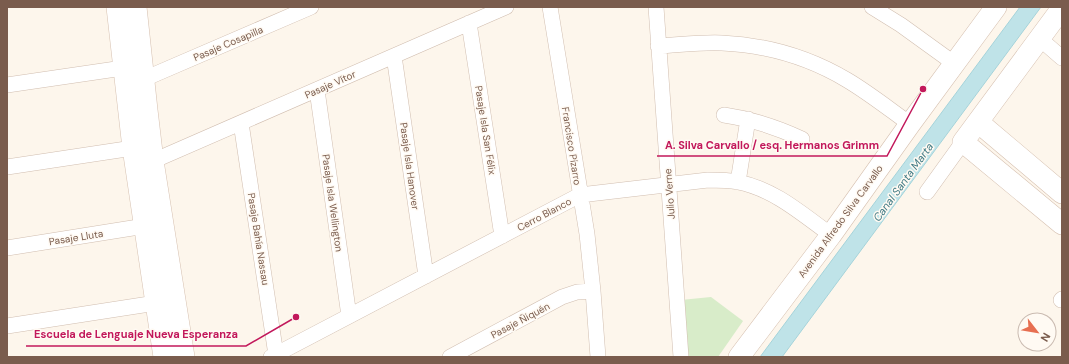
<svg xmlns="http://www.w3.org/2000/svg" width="1069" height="364" viewBox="0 0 1069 364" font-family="'DM Sans',sans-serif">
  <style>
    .green { fill: #d8ecc9 }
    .water { fill: #bfe3e8; stroke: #a5d3da }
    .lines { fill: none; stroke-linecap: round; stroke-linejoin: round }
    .street-casing { stroke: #d1beb0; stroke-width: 16 }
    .secondary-casing { stroke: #d6c0b0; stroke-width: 22 }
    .street { stroke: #fff; stroke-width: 15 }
    .secondary { stroke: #fff; stroke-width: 21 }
    .labels { text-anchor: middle; stroke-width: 3; stroke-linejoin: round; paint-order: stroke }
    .street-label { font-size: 10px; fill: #7a5c4d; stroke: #fffaf3 }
    .water-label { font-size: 11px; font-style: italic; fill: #437c86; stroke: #fffaf3 }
    .leader { fill: none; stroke: #c2185b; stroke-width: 1.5 }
    .callout-dot { fill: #c2185b; stroke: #fffaf3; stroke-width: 1.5 }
    .callout-label { font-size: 11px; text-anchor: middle; font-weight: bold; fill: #c2185b; stroke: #fffaf3; stroke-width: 3; stroke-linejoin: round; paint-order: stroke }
  </style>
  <rect width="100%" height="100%" fill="#fdf6ec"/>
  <path class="green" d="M711 297 743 321 718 357H687L681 300Z"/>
  <path class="water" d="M1020 7H1041L782 357H760Z"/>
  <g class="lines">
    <g class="street-casing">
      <path id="street" d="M550 7 587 234 593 291 598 357
        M656 7 681 357
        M872 7 901 25 955 64
        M469 23 502 236
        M1039 38 1062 58
        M658 46C679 45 701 42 722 43 766 45 810 58 847 80 869 93 889 109 910 124
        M394 56 426 276
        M144 79 311 7
        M7 85 123 68
        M317 90 349 316
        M724 115C752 119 776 127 802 139
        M241 123 276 355
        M153 161 506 7
        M7 167 133 148
        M738 182 748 119
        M927 192 963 142
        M7 248 145 226
        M1061 300 1062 299
        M7 326 156 303
        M271 357 580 195 708 180C718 180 728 180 738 182 774 189 802 214 831 235
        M450 357 562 297 577 292 593 291"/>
    </g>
    <g class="secondary-casing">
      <path id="secondary" d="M117 7 133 148 164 357
        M136 7 147 110 153 161 184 357
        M1062 8 963 142 1062 224
        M978 122 1062 193
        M739 357 831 235 910 124 996 7"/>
    </g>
    <use href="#street" class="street"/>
    <use href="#secondary" class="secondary"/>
  </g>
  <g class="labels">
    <g class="street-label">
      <text transform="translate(228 43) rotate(-23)" y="4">Pasaje Cosapilla</text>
      <text transform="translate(330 84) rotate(-24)" y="4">Pasaje Vítor</text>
      <text transform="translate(486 130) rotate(81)" y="4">Pasaje Isla San Félix</text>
      <text transform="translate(572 146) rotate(81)" y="4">Francisco Pizarro</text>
      <text transform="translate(410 166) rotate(82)" y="4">Pasaje Isla Hanover</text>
      <text transform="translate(669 194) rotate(-94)" y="4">Julio Verne</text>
      <text transform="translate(333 203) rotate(82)" y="4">Pasaje Isla Wellington</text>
      <text transform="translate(544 214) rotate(-28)" y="4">Cerro Blanco</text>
      <text transform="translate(840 221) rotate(-54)" y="4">Avenida Alfredo Silva Carvallo</text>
      <text transform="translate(76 237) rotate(-9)" y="4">Pasaje Lluta</text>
      <text transform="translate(259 239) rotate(81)" y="4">Pasaje Bahía Nassau</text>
      <text transform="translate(520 320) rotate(-28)" y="4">Pasaje Ñiquén</text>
    </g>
    <g class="water-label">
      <text transform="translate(903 182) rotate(-54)" y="4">Canal Santa Marta</text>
    </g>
  </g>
  <path class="leader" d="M923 89L887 156H657M296 317L246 346H26"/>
  <g class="callout-dot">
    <circle cx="923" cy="89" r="4"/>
    <circle cx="296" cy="317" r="4"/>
  </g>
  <g class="callout-label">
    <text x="772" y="149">A. Silva Carvallo / esq. Hermanos Grimm</text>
    <text x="136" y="338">Escuela de Lenguaje Nueva Esperanza</text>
  </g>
  <rect width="1069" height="364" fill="none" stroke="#7a5c4d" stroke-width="16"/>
  <g transform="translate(1037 332) rotate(121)"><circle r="19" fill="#fffaf3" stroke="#cabbb1"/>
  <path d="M0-3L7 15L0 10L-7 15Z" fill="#e76f51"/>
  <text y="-6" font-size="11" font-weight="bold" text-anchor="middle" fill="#7a5c4d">N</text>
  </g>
</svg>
